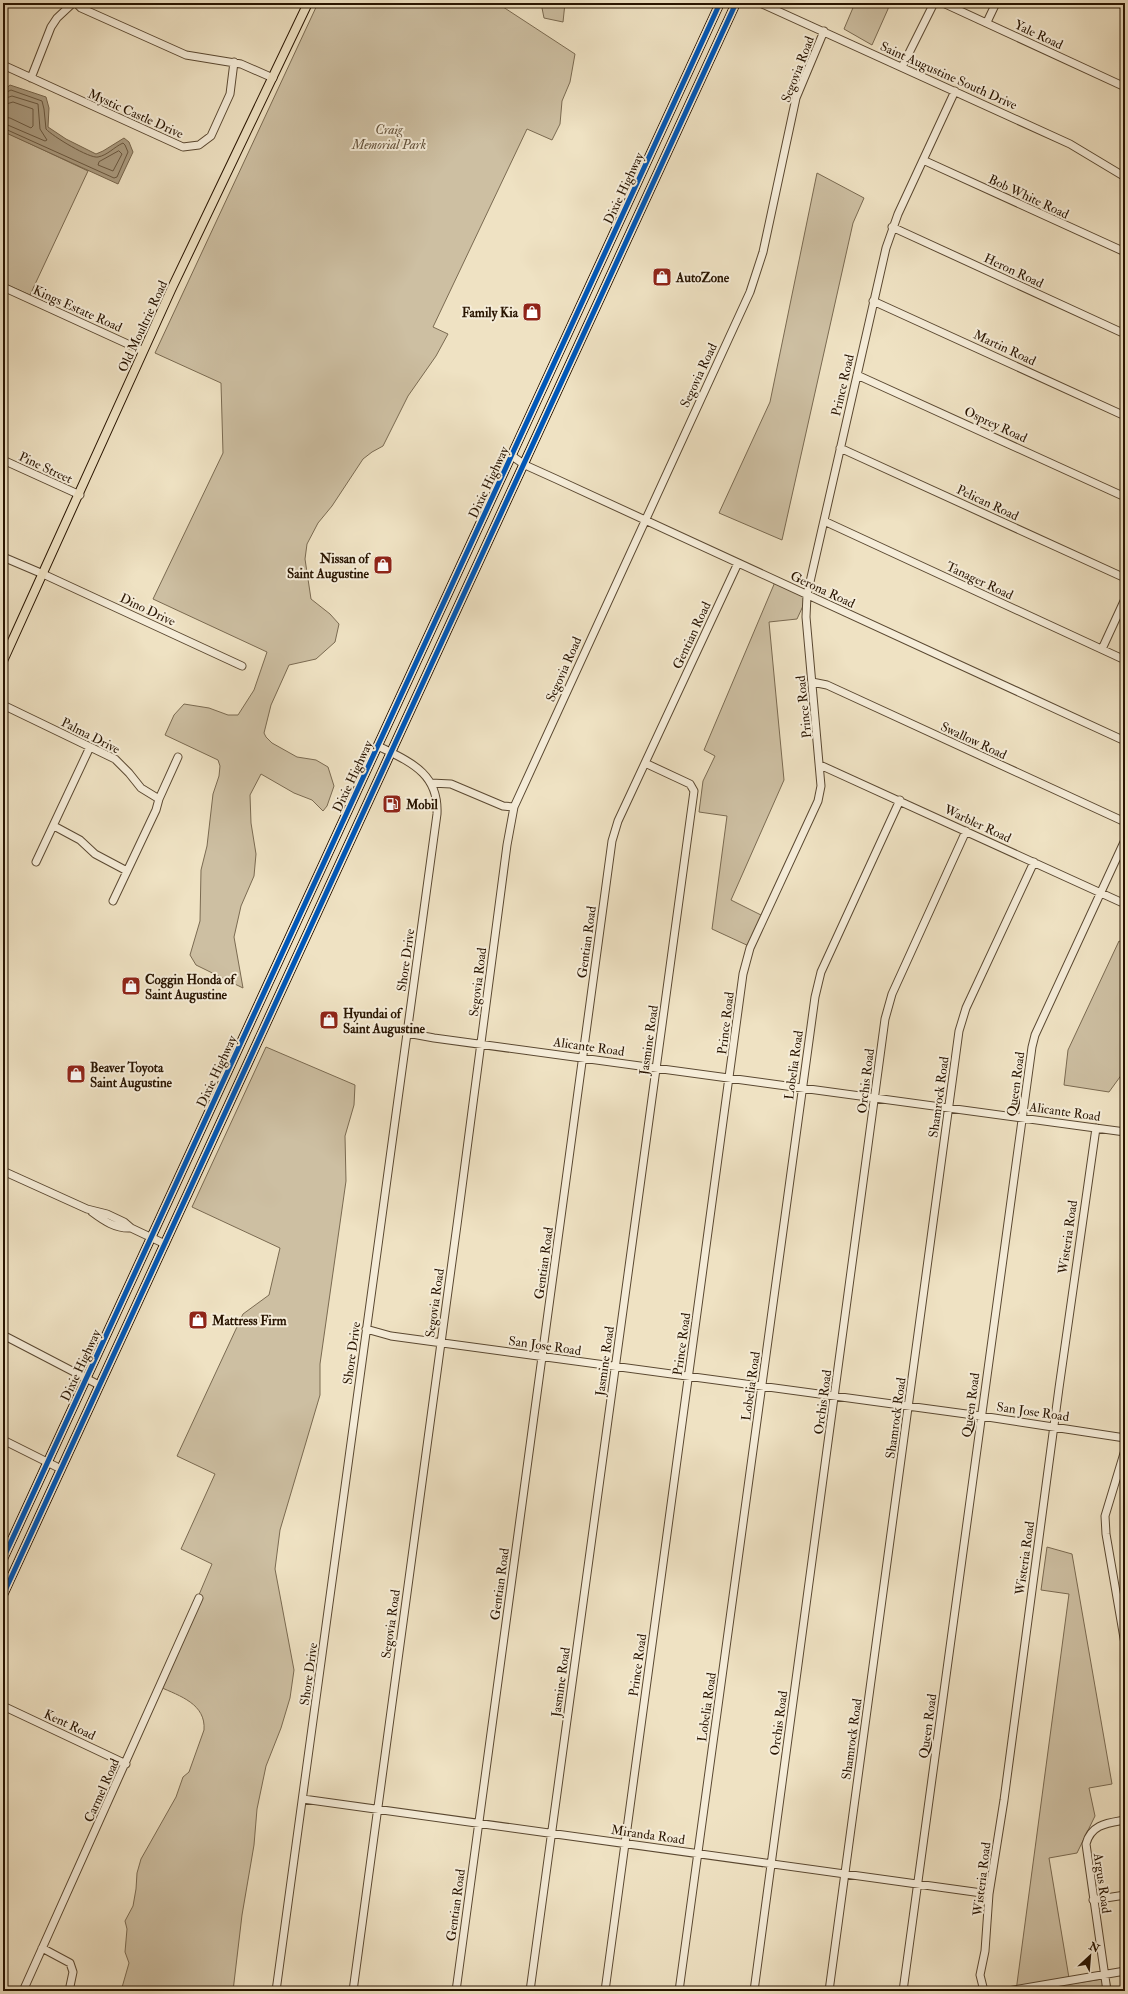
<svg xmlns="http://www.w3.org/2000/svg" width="1128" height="1994" viewBox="0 0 1128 1994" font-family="'IM FELL Double Pica',serif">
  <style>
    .green { fill: #cdbfa2; stroke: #7a6a51 }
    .water { fill: #ab9c81; stroke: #77664d }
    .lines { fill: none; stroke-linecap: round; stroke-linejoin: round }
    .shore { stroke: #6a5840; stroke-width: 1 }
    .minor-casing { stroke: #5a4831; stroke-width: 9 }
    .major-casing { stroke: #281400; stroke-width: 10 }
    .minor { stroke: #f5ecd8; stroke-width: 7 }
    .major { stroke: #efe2c3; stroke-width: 8 }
    .cycleway-casing { stroke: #f5ecd8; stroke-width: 8 }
    .cycleway { stroke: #0057b8; stroke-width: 5 }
    .labels { text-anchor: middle; stroke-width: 4; stroke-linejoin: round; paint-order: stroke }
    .street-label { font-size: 13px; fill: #281400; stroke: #f5ecd8 }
    .park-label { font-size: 13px; font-style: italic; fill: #625039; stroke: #f5ecd8 }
    .poi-label { font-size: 13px; font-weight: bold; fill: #281400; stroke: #f5ecd8; text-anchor: start }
  </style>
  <rect width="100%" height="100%" fill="#efe2c3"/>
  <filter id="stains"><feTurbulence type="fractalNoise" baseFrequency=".005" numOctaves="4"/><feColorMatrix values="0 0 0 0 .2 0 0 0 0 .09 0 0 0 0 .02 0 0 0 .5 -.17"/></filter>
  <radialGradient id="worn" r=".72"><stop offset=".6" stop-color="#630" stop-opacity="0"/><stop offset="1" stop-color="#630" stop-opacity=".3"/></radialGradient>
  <path class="green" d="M318 3H497L575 54 570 82 562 101 560 124 552 140 527 129 433 327 448 334 436 356 408 396 383 446 372 452 363 459 332 506 318 523 307 544 305 559 311 599 330 614 339 624 335 642 316 659 289 665 271 705 264 733 266 737 272 743 297 757 316 760 328 767 334 786 327 806 323 811 312 800 294 793 261 774 250 795 251 823 256 854 254 876 241 906 234 937 243 988 196 965 190 955 200 921 201 870 207 846 213 794 219 776 220 766 218 760 165 735 174 715 184 704 209 708 228 715H238L254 690 267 652 153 599 223 453 221 383 155 353Z
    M546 3H565L563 22 544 18 542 8Z
    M855 3H889L888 9 872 45 844 29Z
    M3 131 88 171 30 295 3 283Z
    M817 173 864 198 853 223 782 540 719 513 770 402Z
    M775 582 808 595 797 619 769 622 784 780 731 900 765 917 751 947 712 929 727 816 699 812 703 781 715 756 704 750Z
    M1119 941 1125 944V1070L1109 1092 1064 1085 1068 1050Z
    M266 1047 355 1085 354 1105 345 1136 346 1181 320 1364V1395L280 1530 275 1569 294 1670 290 1698 281 1728 266 1766 257 1809 254 1845 242 1915 233 1991H121L129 1963 125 1952 127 1929 125 1921 133 1906 136 1889 137 1873 141 1859 176 1797 183 1777 189 1772 204 1730C206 1704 180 1696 160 1687L212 1564 181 1549 215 1474 177 1456 243 1314 269 1295 280 1248 192 1207Z
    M1047 1547 1072 1554 1112 1784 1089 1788 1095 1816 1077 1853 1049 1858 1070 1984 1109 1978 1111 1991H1016L1069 1594 1041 1590Z"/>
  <path class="water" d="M10 85 46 97 49 108 48 127 66 139 96 154 103 151 124 138 129 142 133 152 118 184 4 132 3 91Z"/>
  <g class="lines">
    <path class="shore" d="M3 94 11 90 42 101 44 109 46 129C52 136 90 159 98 157 108 155 114 147 123 143L125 145 128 152 117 177 114 178 3 128
      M3 99 12 96 38 104 40 129 47 140 45 141 3 123
      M3 105 13 102 33 109V126L31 128 10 118 3 117
      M119 151 122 154 113 171 98 165 99 162Z"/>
    <g class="minor-casing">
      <path id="minor" d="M76 3 81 8 186 55 241 64 273 78
        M760 3 1070 144 1125 177
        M943 3 1125 87
        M1119 3 1125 6
        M987 22 996 3
        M3 65 183 147 199 145 211 136 230 94 234 62
        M902 67 934 3
        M31 78 51 27 57 18 73 3
        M923 160 1125 252
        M892 227 1125 334
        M3 287 143 351
        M873 301 1125 416
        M857 375 1125 497
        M840 448 1125 578
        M512 456 525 465 556 479 1125 741
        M3 460 80 495
        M824 521 1125 660
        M3 557 43 574 242 666
        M1102 649 1125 599
        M812 682 827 685 1125 822
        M3 705 115 759 129 773 141 788 159 799
        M820 765 1125 904
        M431 783 451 784 503 806 514 807
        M54 826 80 840 95 854 127 871
        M36 862 90 747
        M113 901 156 810 159 799 178 757
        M407 1033 434 1038 1125 1132
        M3 1171 87 1209 107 1214 124 1222 131 1228 165 1244
        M92 1212C104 1221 116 1229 131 1228
        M366 1329 391 1336 981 1416 1125 1438
        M3 1335 99 1385
        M3 1440 61 1469
        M1125 1450 1105 1516 1106 1534 1125 1644
        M3 1706 126 1764
        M303 1799 989 1894
        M1093 1900 1125 1895
        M42 1948 70 1963 73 1972 69 1991
        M23 1991 199 1598
        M276 1991 437 814C439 773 410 762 378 746
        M353 1991 457 1225 507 845 514 807 750 292 763 252 796 98 824 31
        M456 1991 612 841 618 821 738 563
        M530 1991 694 791 690 784 645 763
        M605 1991 743 974 750 948 818 801 821 786 806 617 807 595 886 248 898 214 955 91
        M679 1991 815 997 821 972 900 800
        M754 1991 885 1019 892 994 966 831
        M829 1991 959 1031 966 1008 1034 862
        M903 1991 1032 1047 1035 1035 1125 840
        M984 1991 980 1975 985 1951 989 1894 1004 1800 1059 1388 1096 1128
        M1008 1991 1125 1971
        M1107 1991 1086 1844C1091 1824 1108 1823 1125 1820"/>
    </g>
    <g class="major-casing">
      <path id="major" d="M3 661 171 290 308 3
        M3 1559 720 3
        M3 1595 736 3"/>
    </g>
    <use href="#minor" class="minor"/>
    <use href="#major" class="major"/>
    <g class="cycleway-casing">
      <path id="cycleway" d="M3 1559 720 3
        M3 1595 736 3"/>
    </g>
    <use href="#cycleway" class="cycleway"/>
  </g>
  <defs>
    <g id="shop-square" transform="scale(1)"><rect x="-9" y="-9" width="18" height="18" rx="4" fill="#8f2418" stroke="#f5ecd8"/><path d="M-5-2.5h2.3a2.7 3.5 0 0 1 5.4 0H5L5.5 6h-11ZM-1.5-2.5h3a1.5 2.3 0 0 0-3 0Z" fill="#fff"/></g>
    <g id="fuel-square" transform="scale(1)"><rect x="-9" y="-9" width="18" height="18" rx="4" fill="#8f2418" stroke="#f5ecd8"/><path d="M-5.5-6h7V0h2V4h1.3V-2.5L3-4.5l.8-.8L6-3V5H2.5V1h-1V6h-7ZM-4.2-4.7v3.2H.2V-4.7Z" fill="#fff"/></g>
  </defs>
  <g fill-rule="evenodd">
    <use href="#shop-square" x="662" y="277"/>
    <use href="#shop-square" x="532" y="312"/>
    <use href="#shop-square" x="383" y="565"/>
    <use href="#fuel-square" x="392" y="804"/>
    <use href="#shop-square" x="131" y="986"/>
    <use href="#shop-square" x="329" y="1020"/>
    <use href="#shop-square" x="76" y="1074"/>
    <use href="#shop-square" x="198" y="1320"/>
  </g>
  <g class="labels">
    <g class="street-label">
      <text transform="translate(1039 34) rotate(25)" y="5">Yale Road</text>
      <text transform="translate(797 69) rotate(-69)" y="5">Segovia Road</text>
      <text transform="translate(949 75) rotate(24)" y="5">Saint Augustine South Drive</text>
      <text transform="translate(136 113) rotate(24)" y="5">Mystic Castle Drive</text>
      <text transform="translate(623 188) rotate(-65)" y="5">Dixie Highway</text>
      <text transform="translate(1029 196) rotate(25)" y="5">Bob White Road</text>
      <text transform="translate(1014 270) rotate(25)" y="5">Heron Road</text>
      <text transform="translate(78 308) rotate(24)" y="5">Kings Estate Road</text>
      <text transform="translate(142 326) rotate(-65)" y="5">Old Moultrie Road</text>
      <text transform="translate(1005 347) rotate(25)" y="5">Martin Road</text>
      <text transform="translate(698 375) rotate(-65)" y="5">Segovia Road</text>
      <text transform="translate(842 385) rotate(-77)" y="5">Prince Road</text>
      <text transform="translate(996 424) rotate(25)" y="5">Osprey Road</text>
      <text transform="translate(46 467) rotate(25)" y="5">Pine Street</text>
      <text transform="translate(488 482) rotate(-65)" y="5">Dixie Highway</text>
      <text transform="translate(988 502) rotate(25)" y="5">Pelican Road</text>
      <text transform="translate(980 580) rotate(25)" y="5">Tanager Road</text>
      <text transform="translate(823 589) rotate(25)" y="5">Gerona Road</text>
      <text transform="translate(148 609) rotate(25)" y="5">Dino Drive</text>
      <text transform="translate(691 635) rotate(-65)" y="5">Gentian Road</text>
      <text transform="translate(563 669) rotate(-66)" y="5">Segovia Road</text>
      <text transform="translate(803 707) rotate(-96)" y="5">Prince Road</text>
      <text transform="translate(91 735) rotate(27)" y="5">Palma Drive</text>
      <text transform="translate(974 740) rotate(25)" y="5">Swallow Road</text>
      <text transform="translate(352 776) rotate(-65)" y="5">Dixie Highway</text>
      <text transform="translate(978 823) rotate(25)" y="5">Warbler Road</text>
      <text transform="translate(586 942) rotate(-82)" y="5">Gentian Road</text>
      <text transform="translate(405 960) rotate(-82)" y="5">Shore Drive</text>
      <text transform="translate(477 982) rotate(-83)" y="5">Segovia Road</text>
      <text transform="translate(725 1023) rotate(-83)" y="5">Prince Road</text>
      <text transform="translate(648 1040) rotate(-82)" y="5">Jasmine Road</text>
      <text transform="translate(589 1046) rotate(8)" y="5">Alicante Road</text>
      <text transform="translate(793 1065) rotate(-82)" y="5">Lobelia Road</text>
      <text transform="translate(216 1071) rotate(-65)" y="5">Dixie Highway</text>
      <text transform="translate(865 1081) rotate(-83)" y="5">Orchis Road</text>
      <text transform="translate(1015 1084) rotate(-82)" y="5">Queen Road</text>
      <text transform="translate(938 1097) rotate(-82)" y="5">Shamrock Road</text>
      <text transform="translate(1065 1111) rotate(8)" y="5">Alicante Road</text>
      <text transform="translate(1067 1237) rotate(-82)" y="5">Wisteria Road</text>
      <text transform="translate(543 1263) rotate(-82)" y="5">Gentian Road</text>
      <text transform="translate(434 1303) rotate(-82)" y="5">Segovia Road</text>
      <text transform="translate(681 1344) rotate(-82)" y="5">Prince Road</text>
      <text transform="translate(545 1345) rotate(8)" y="5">San Jose Road</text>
      <text transform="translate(351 1353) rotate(-82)" y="5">Shore Drive</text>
      <text transform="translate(604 1361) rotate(-82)" y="5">Jasmine Road</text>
      <text transform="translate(80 1365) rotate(-65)" y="5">Dixie Highway</text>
      <text transform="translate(750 1386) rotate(-82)" y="5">Lobelia Road</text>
      <text transform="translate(822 1402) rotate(-82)" y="5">Orchis Road</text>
      <text transform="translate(970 1405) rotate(-82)" y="5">Queen Road</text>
      <text transform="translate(1033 1411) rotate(8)" y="5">San Jose Road</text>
      <text transform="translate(895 1418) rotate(-82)" y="5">Shamrock Road</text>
      <text transform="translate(1024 1558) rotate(-82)" y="5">Wisteria Road</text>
      <text transform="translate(499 1584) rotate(-82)" y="5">Gentian Road</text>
      <text transform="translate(390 1624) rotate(-82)" y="5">Segovia Road</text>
      <text transform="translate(637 1665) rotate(-82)" y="5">Prince Road</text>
      <text transform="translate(308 1674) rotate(-82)" y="5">Shore Drive</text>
      <text transform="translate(560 1682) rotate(-82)" y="5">Jasmine Road</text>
      <text transform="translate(706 1707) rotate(-82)" y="5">Lobelia Road</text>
      <text transform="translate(778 1723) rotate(-82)" y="5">Orchis Road</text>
      <text transform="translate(70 1724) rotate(25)" y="5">Kent Road</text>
      <text transform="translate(927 1726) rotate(-82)" y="5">Queen Road</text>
      <text transform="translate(851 1739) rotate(-82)" y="5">Shamrock Road</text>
      <text transform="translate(101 1790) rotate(-66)" y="5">Carmel Road</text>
      <text transform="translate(648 1834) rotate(8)" y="5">Miranda Road</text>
      <text transform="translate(981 1879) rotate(-83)" y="5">Wisteria Road</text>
      <text transform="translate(1103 1883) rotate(82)" y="5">Argus Road</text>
      <text transform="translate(455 1905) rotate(-82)" y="5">Gentian Road</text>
    </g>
    <g class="park-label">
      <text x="389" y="134">Craig<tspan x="389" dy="15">Memorial Park</tspan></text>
    </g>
    <g class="poi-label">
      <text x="676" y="282">AutoZone</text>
      <text x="518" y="317" text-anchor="end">Family Kia</text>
      <text x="369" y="563" text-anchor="end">Nissan of<tspan x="369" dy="15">Saint Augustine</tspan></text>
      <text x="406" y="809">Mobil</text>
      <text x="145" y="984">Coggin Honda of<tspan x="145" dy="15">Saint Augustine</tspan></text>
      <text x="343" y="1018">Hyundai of<tspan x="343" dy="15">Saint Augustine</tspan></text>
      <text x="90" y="1072">Beaver Toyota<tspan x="90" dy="15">Saint Augustine</tspan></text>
      <text x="212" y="1325">Mattress Firm</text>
    </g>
  </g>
  <rect width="1128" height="1994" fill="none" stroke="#efe2c3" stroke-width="16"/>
  <rect x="4" y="4" width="1120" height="1986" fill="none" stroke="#281400" stroke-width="2"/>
  <rect x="8" y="8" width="1112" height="1978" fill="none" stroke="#281400"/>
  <g transform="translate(1090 1956) rotate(26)" stroke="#f5ecd8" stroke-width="3" paint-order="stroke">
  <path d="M0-3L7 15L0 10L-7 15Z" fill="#281400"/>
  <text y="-6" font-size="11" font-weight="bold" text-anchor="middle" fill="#281400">N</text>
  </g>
  <rect width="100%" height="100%" filter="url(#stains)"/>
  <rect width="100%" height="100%" fill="url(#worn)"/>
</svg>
